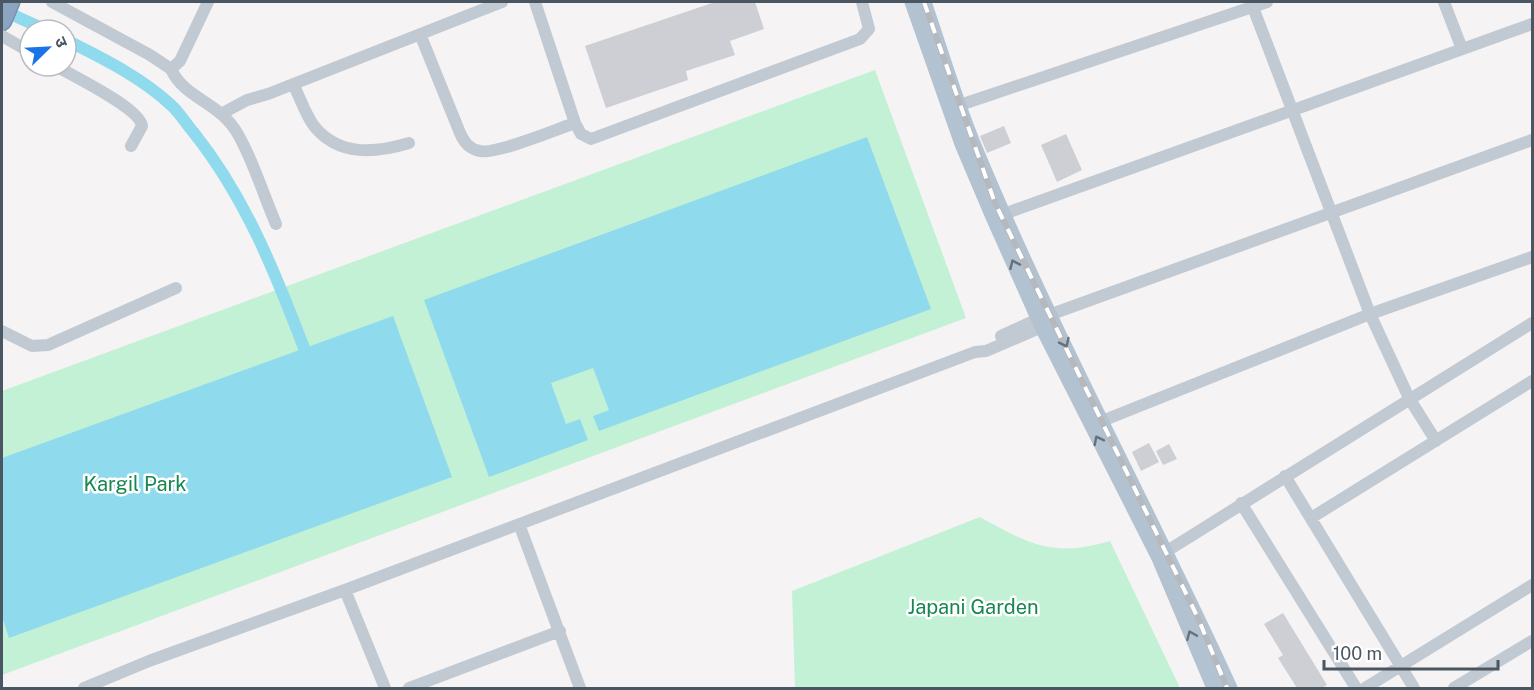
<svg xmlns="http://www.w3.org/2000/svg" width="1534" height="690" viewBox="0 0 1534 690" font-family="'Public Sans','Noto Sans Devanagari',sans-serif">
  <style>
    .green { fill: #c3f1d5 }
    .water { fill: #90daee }
    .lines { fill: none; stroke-linecap: round; stroke-linejoin: round }
    .canal { stroke: #90daee; stroke-width: 12 }
    .building { fill: #cdcfd5 }
    .highway-casing { stroke: #7690ad; stroke-width: 21 }
    .minor { stroke: #c1cad2; stroke-width: 12 }
    .major { stroke: #b3c2d1; stroke-width: 15 }
    .highway { stroke: #8ba5c1; stroke-width: 18 }
    .rail-casing { stroke: #b5b8bd; stroke-width: 6 }
    .rail { stroke: #fff; stroke-width: 4; stroke-dasharray: 11; stroke-linecap: butt }
    .oneway { stroke: #64717d }
    .labels { text-anchor: middle; stroke-width: 5; stroke-linejoin: round; paint-order: stroke }
    .park-label { font-size: 20px; fill: #17864f; stroke: #fff }
  </style>
  <rect width="100%" height="100%" fill="#f5f3f3"/>
  <path class="green" d="M875 70 966 318 2 675V391Z
    M980 517C1029 544 1053 558 1110 541L1180 688H795L792 591Z"/>
  <path class="water" d="M867 137 931 309 599 431 593 416 609 410 593 368 551 383 566 424 580 419 588 440 489 477 424 300Z
    M393 316 452 477 9 638 2 616V458Z"/>
  <g class="lines">
    <path class="canal" d="M2 10 46 30
      M66 40C102 58 141 77 171 105 180 113 186 124 194 133 245 197 275 272 304 348"/>
  </g>
  <path class="building" d="M715 2H755L764 29 730 41 735 55 686 71 688 80 606 108 585 46Z
    M1004 126 1011 143 987 153 980 136Z
    M1066 134 1082 170 1057 182 1041 145Z
    M1149 443 1159 462 1141 471 1132 452Z
    M1169 444 1177 459 1163 465 1156 451Z
    M1283 613 1327 685 1322 688H1297L1278 658 1283 655 1264 624Z"/>
  <g class="lines">
    <g class="highway-casing">
      <path id="highway" d="M2 21 10 2"/>
    </g>
    <path class="minor" d="M52 2 150 55 171 69 180 61 208 2
      M535 2 575 123 581 134 591 139 860 39 869 29 862 2
      M1251 2 1370 314 1409 398 1436 441
      M1444 2 1462 49
      M420 34 460 133C464 142 469 149 480 151 495 155 557 129 575 123
      M2 36 30 52
      M56 66C73 76 140 108 142 126L131 146
      M171 69C183 96 213 101 231 124 247 143 265 199 276 224
      M293 84C300 97 305 114 314 126 339 157 376 153 409 143
      M960 105 1267 2
      M221 114 247 100 268 94 502 2
      M1004 214 1532 24
      M2 331 32 346 48 345 176 288
      M1001 336 1038 319 1532 140
      M1102 421 1370 314 1532 257
      M1285 476 1414 688
      M1241 503 1356 688
      M1311 518 1532 381
      M519 524 580 688
      M1167 551 1532 323
      M345 590 385 688
      M84 688 149 661 345 590 975 352 986 351 1042 327 1046 322
      M409 688 560 631
      M1365 688 1532 585
      M1454 688 1532 641"/>
    <path class="major" d="M912 2 962 144 993 217 1042 327 1159 558 1214 688
      M924 2C940 48 954 97 973 143 1049 328 1147 506 1230 688"/>
    <use href="#highway" class="highway"/>
    <g class="rail-casing">
      <path id="rail" d="M924 2 995 203 1198 618 1227 688"/>
    </g>
    <use href="#rail" class="rail"/>
  </g>
  <defs><path id="oneway-chevron" d="M-2-3.5L2.5 0L-2 3.5" fill="none" stroke-width="1.6" stroke-linecap="round" stroke-linejoin="round" transform="scale(1.5)"/></defs>
  <g class="oneway">
    <use href="#oneway-chevron" transform="translate(1014 264) rotate(-114)"/>
    <use href="#oneway-chevron" transform="translate(1065 343) rotate(64)"/>
    <use href="#oneway-chevron" transform="translate(1098 440) rotate(-117)"/>
    <use href="#oneway-chevron" transform="translate(1191 635) rotate(-113)"/>
  </g>
  <g class="labels">
    <g class="park-label">
      <text x="135" y="491">Kargil Park</text>
      <text x="973" y="614">Japani Garden</text>
    </g>
  </g>
  <rect width="1534" height="690" fill="none" stroke="#4a5661" stroke-width="6"/>
  <g transform="translate(48 48) rotate(66)"><circle r="28" fill="#ffffff" stroke="#b7bbc0" stroke-width="1.5"/>
  <path d="M0-4.5L10 22L0 15L-10 22Z" fill="#1a73e8"/>
  <text y="-9" font-size="16" font-weight="bold" text-anchor="middle" fill="#4a5661">उ</text>
  </g>
  <path d="M1324 660v9h174v-9" fill="none" stroke="#4a5661" stroke-width="3"/>
  <text x="1333" y="660" font-size="18" fill="#4a5661" stroke="#ffffff" stroke-width="4.5" paint-order="stroke">100 m</text>
</svg>
